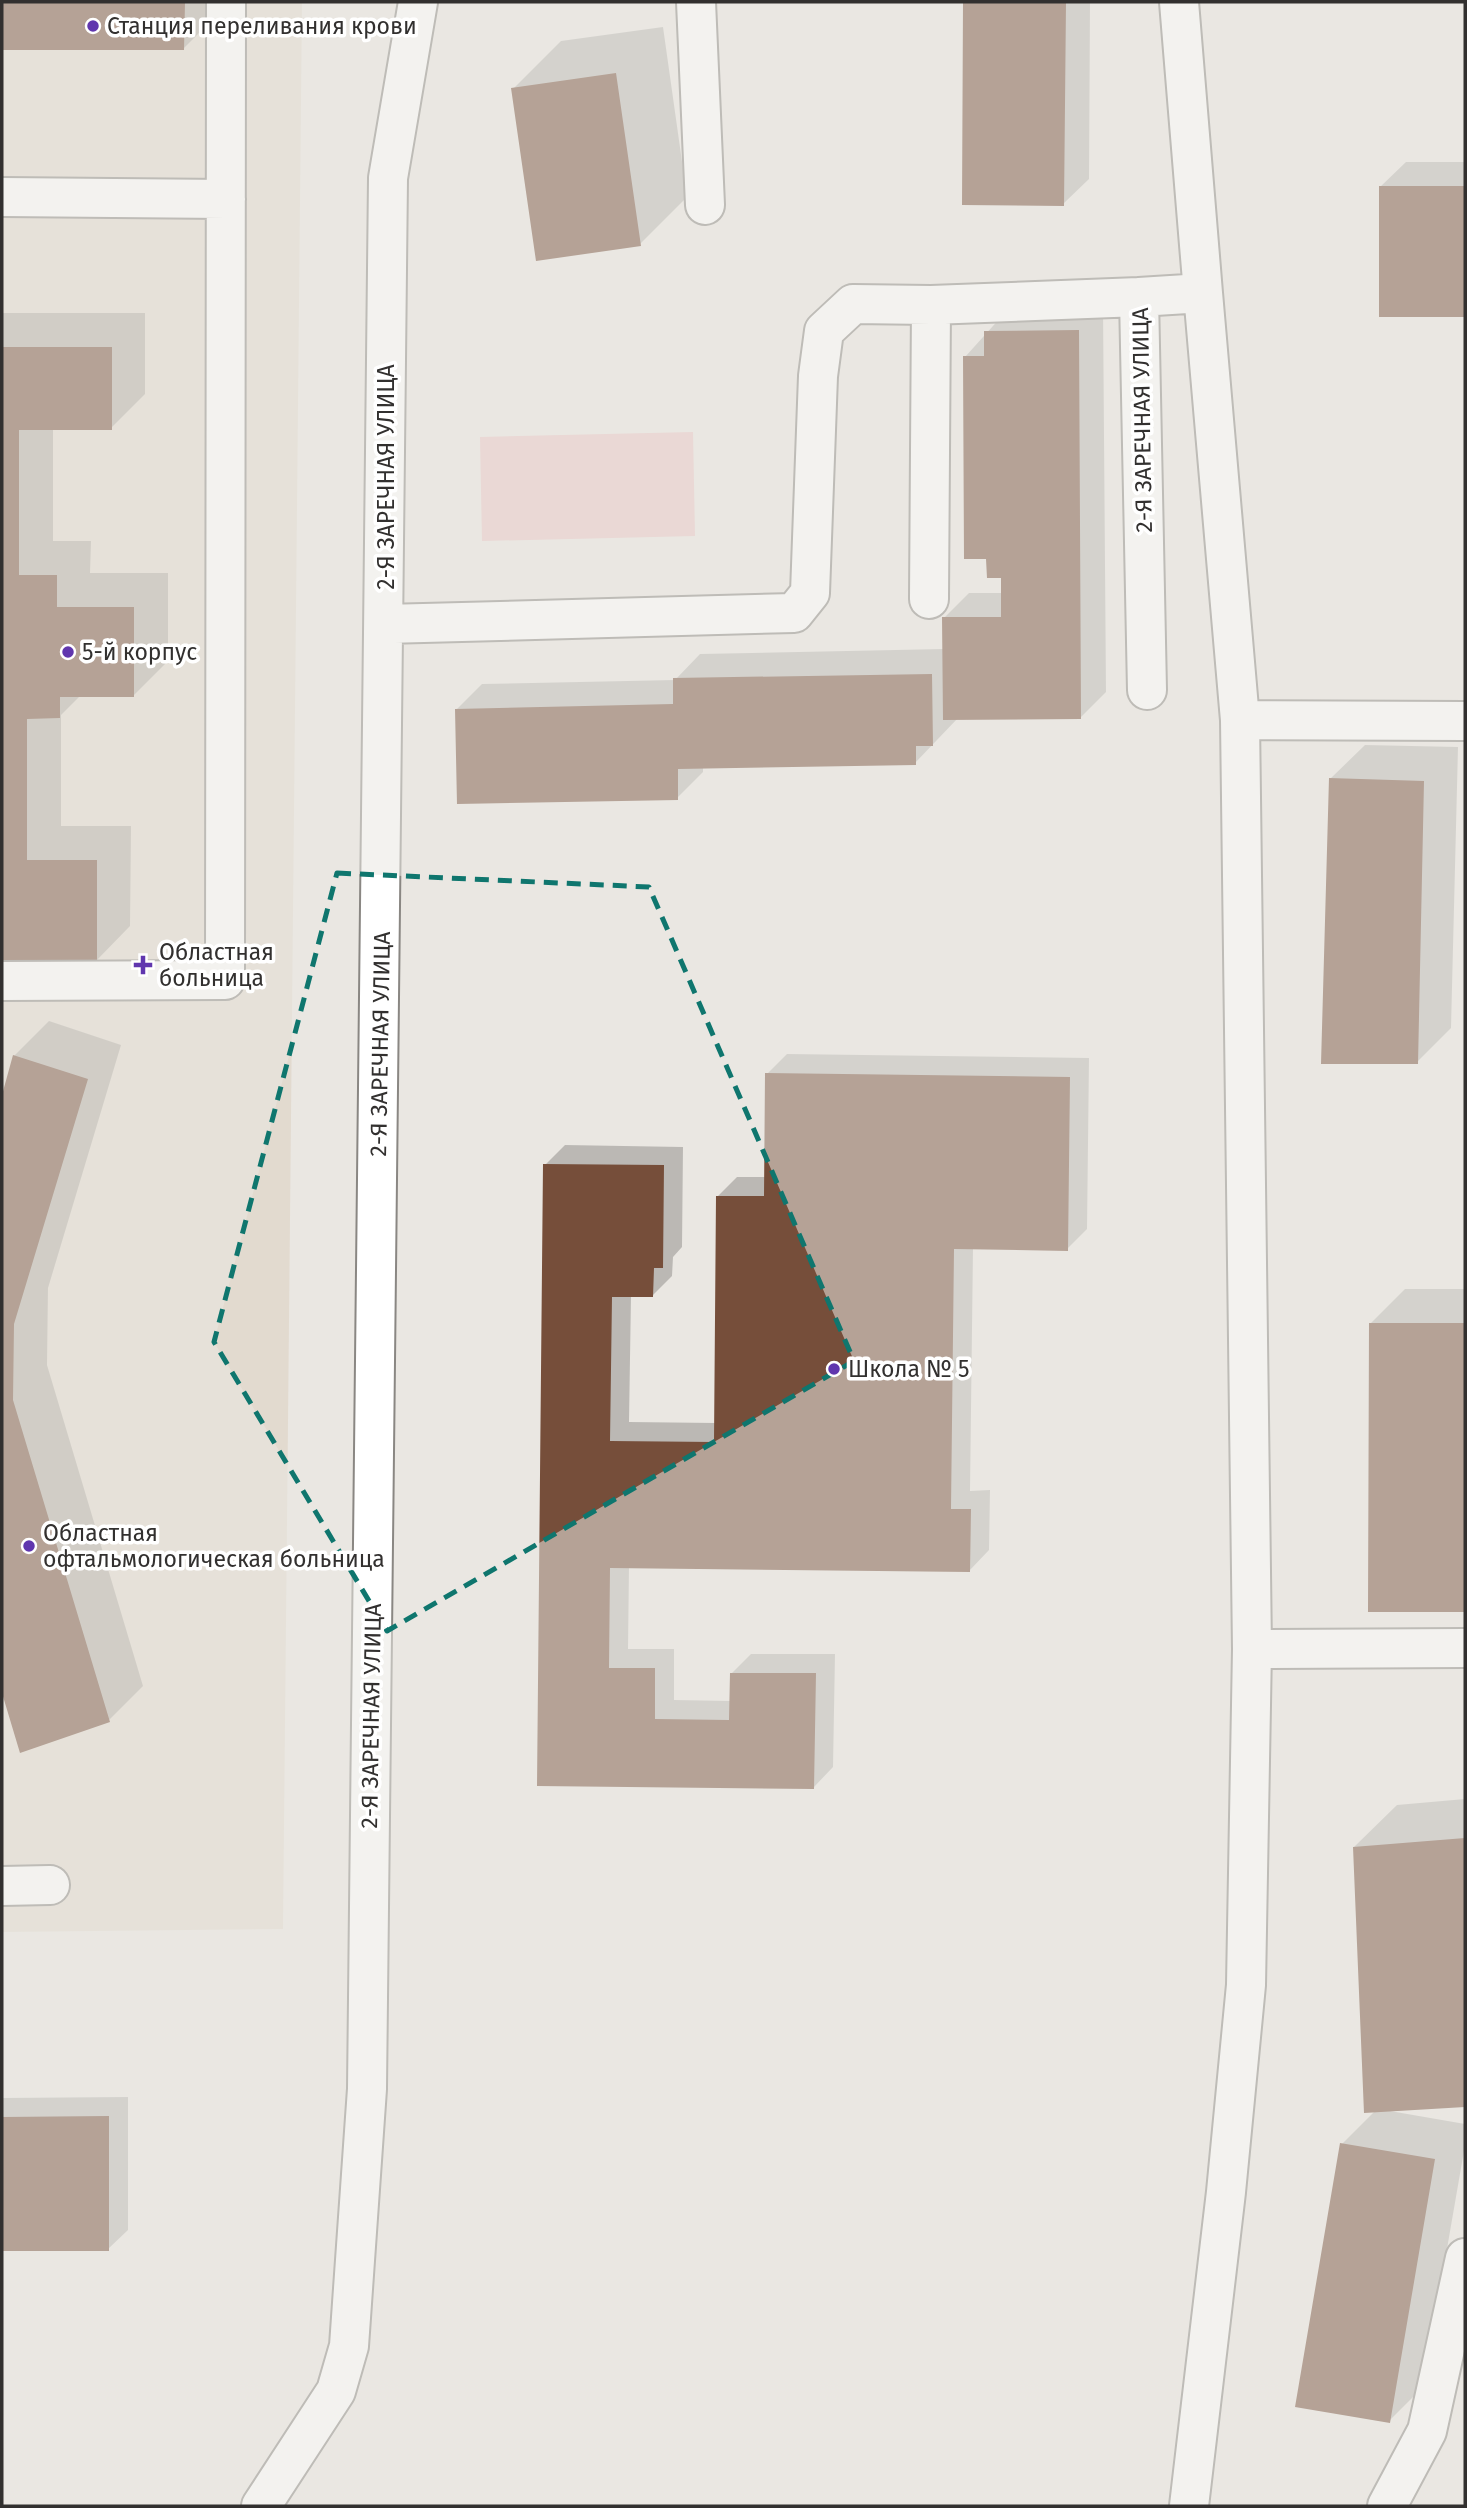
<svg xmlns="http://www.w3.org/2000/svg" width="1467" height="2508" viewBox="0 0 1467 2508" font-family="'Fira Sans',sans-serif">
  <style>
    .built { fill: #e2dacf }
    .green { fill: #eac5c5 }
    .shadow { fill: #0003 }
    .building { fill: #764e3a }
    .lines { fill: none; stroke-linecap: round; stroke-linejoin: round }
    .minor-casing { stroke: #8a8783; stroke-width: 42 }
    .minor { stroke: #fff; stroke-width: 38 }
    .marked { fill: none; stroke: #0f766e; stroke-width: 5; stroke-dasharray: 14 9; stroke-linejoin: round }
    .poi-dot { fill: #6036ae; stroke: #fff; stroke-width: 2.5 }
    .labels { text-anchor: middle; stroke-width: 7; stroke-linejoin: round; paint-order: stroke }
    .poi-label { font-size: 23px; fill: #32302f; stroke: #fff; text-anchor: start }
    .street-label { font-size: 23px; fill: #32302f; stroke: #fff }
  </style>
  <rect width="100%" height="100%" fill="#eae7e2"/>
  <path class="built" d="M2 2H302L283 1929 2 1932Z"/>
  <path class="green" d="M693 432 695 536 482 541 480 437Z"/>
  <path class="shadow" d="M2 2H218V14L184 48H2Z
    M965 2H1090L1089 179 1063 204 964 203Z
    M663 27 687 197 640 244 513 89 561 41Z
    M1406 162H1465V316H1381L1380 187Z
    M1011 306H1103L1106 692 1081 717 958 718 915 763 703 767V772L677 798 457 709 482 684 675 680 700 654 944 649V618L969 593H1003V577L965 357Z
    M2 313H145V394L111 428H53V541H91L90 573H168V661L134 695H81L61 715V826H131L130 926 96 961 2 960Z
    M1365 745 1458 747 1451 1028 1417 1062 1330 779Z
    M49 1021 121 1045 48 1288 47 1365 143 1686 109 1720 21 1751 2 1687V1102L14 1056Z
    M787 1054 1089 1058 1087 1229 1067 1249 973 1248 970 1491 990 1490 989 1550 970 1570 629 1566 628 1649H674V1700L731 1701 732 1673 751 1654H835L833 1767 814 1787 539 1784 545 1165 565 1145 683 1147 682 1247 673 1257 672 1276 653 1295H631L629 1422 716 1423 718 1196 737 1177H766L767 1074Z
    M1405 1289H1465V1610H1369L1371 1323Z
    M1465 1799V2106L1390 2111 1465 2124V2145L1423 2387 1389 2421 1342 2144 1375 2111 1354 1847 1397 1805Z
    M128 2097V2230L108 2249H2V2098Z"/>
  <path class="building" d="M2 2H185L184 50H2Z
    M963 2H1066L1064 206 962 205Z
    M616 73 641 246 536 261 511 88Z
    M1379 186H1465V317H1379Z
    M1079 330 1081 719 943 720 942 617H1001V578H987L986 559H964L963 356H984V331Z
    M2 347H112V430H19V575H57V607H134V697H60V718L27 719V860H97V963L2 962Z
    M932 674 933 746H916V765L678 769V800L457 804 455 709 673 704V678Z
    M1329 778 1424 781 1418 1064H1321Z
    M13 1055 88 1079 14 1324 13 1400 110 1722 20 1753 2 1693V1095Z
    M765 1073 1070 1077 1068 1251 954 1249 951 1509H971L970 1572 610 1568 609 1668H655V1719L729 1720 730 1673H816L814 1789 537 1786 543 1164 664 1165 663 1268H654L653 1297H612L610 1441 714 1442 716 1196H764Z
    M1369 1323H1465V1612H1368Z
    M1465 1838V2107L1364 2113 1353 1847Z
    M109 2116V2251H2V2117Z
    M1340 2143 1435 2159 1390 2423 1295 2407Z"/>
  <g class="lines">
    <g class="minor-casing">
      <path id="minor" d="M696 2 705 205
        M2 197 226 199
        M929 599 931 305
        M385 624 794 613 810 593 818 376 824 331 853 304 931 305 1139 297
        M1147 690 1139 297 1203 293 1179 2
        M1240 720 1465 721
        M2 981 225 980 226 2
        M1252 1649 1465 1648
        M2 1886 50 1885
        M261 2506 336 2391 349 2346 367 2089 388 178 418 2
        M1189 2506 1226 2192 1246 1985 1252 1649 1240 720 1203 293
        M1387 2506 1427 2431 1465 2258"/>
    </g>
    <use href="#minor" class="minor"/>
  </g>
  <path d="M0 0H1467V2508H0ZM337 873 649 887 854 1361 387 1631 214 1342Z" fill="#eae7e2" fill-opacity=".55" fill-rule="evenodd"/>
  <path class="marked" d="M337 873 649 887 854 1361 387 1631 214 1342Z"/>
  <g class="poi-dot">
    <circle cx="93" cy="26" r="7"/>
    <circle cx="68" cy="652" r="7"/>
    <path d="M139.5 954.5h7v7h7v7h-7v7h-7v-7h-7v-7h7z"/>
    <circle cx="834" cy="1369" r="7"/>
    <circle cx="29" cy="1546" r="7"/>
  </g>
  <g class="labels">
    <g class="poi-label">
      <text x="107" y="34">Станция переливания крови</text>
      <text x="82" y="660">5-й корпус</text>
      <text x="159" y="960">Областная<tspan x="159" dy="26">больница</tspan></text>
      <text x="848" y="1377">Школа № 5</text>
      <text x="43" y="1541">Областная<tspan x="43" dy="26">офтальмологическая больница</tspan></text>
    </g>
    <g class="street-label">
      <text transform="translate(1142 420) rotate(-91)" y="8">2-Я ЗАРЕЧНАЯ УЛИЦА</text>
      <text transform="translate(386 477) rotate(-90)" y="8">2-Я ЗАРЕЧНАЯ УЛИЦА</text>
      <text transform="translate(380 1044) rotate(-89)" y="8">2-Я ЗАРЕЧНАЯ УЛИЦА</text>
      <text transform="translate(371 1716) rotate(-89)" y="8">2-Я ЗАРЕЧНАЯ УЛИЦА</text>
    </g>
  </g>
  <rect width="1467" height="2508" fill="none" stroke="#32302f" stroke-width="7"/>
</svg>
